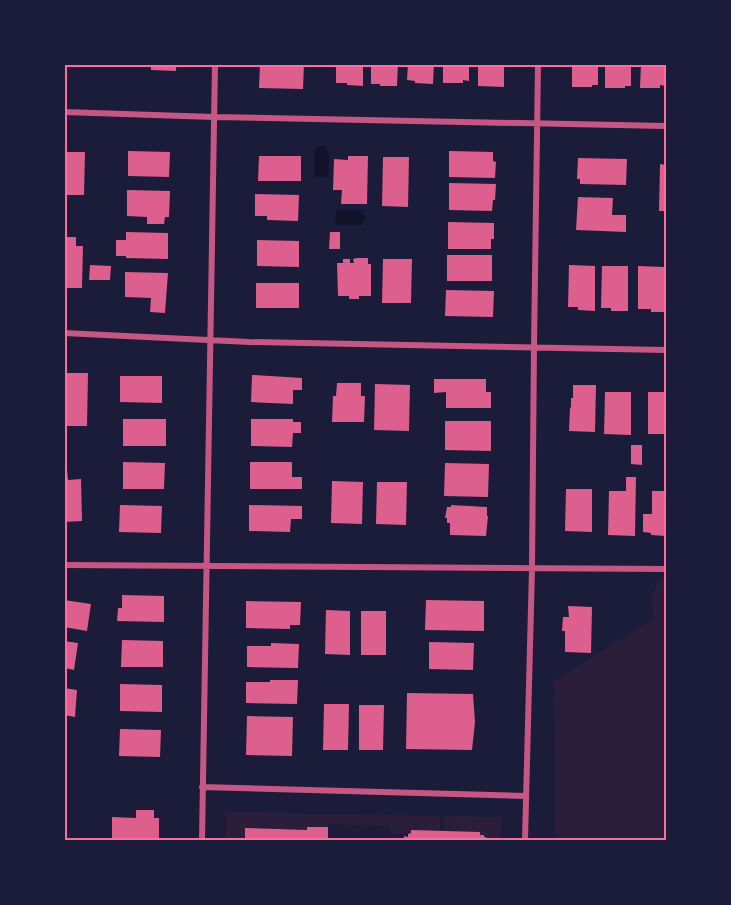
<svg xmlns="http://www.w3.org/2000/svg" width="731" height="905" viewBox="0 0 731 905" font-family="'Alegreya Sans',sans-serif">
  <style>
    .green { fill: #2a1e3b }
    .water { fill: #12122b }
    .building { fill: #dd5f8e }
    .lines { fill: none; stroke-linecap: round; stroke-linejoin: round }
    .minor { stroke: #c65784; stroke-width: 6 }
    .neatline { fill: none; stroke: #ff6b9d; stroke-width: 2 }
  </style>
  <rect width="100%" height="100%" fill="#1b1b3a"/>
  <path class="green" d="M659 580H666V840H555L554 681 653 619 651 597Z
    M226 812 440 816V831L411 833H390V826L329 824 328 827H307V830L245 828V840H226Z
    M444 816 501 817V840H486V837H484V835H480V832L444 831Z"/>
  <path class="water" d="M317 146H326V150L329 151 328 177H314V150H317Z
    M336 210 362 211V214L365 215V222H362V225H335Z"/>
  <path class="building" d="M151 64H176V71L151 70Z
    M260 64H304L303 89 259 88Z
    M336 64H363V86L347 85V83H336Z
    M371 64H398L397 86H380V84H371Z
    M408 64H434L433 84 415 83V81L407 80Z
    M443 64H469V81L463 80V83H443Z
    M478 64H504V87L478 86Z
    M572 64H598V85H592V87H572Z
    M605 64H631V86H625V88H605Z
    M641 64H666L665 86 660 85V88H640Z
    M128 151 170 152 169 177 128 176Z
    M449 151 493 152V161L496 162 495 178 449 177Z
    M64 152H85L84 195H64Z
    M259 156H301V181H258Z
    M348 156H368L367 204H341L342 190H333L334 159 348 160Z
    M383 157H409L408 207 382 206Z
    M578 158 627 159 626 185 580 184V179H577Z
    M660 164 666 165V211H659Z
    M449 183 496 184 495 200H493L492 211 449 210Z
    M127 190 170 191 169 217H165L164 224H147V217L127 216Z
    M255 194 299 195 298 221 267 220V216H255Z
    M578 197 613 198 612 215H626V232L576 230Z
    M448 222 494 223V239H491V249H448Z
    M126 232 168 233V259L126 258V256H116V240H126Z
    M330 232H340V249H329Z
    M64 237H76V246H83L82 288H64Z
    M257 240 299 241V267L257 266Z
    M447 255H492V281H447Z
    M357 258H368V264H371V296H359V299H349V296H338L337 263H343V259H350V263H354L353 259Z
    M383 259H412L411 303H382Z
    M90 265 111 266 110 280H89Z
    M569 265 595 266V311L578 310V307H568Z
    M602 266H628V311H611V308H601Z
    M638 266 664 267V312H651V309H638Z
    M125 272 168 273 165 313 150 312 151 298 125 297Z
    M256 283H299V308H256Z
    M446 290 494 291 493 317 445 316Z
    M64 373H88L87 426H64Z
    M252 375 302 378V390H293V404L251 402Z
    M120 376H162V403L120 402Z
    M434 379H486V392H491V408H446V392L434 393Z
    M337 383H361V396H365L364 422H332L333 396H336Z
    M375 384 410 385 409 431 374 430Z
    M573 385H596L595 432 569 431 570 407 571 408V398H573Z
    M605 392H631V435L604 434Z
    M648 392H666V434H648Z
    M123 419H166V446H123Z
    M251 419H293V422H301V433H293L292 447 251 446Z
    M445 421H491V451L445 450Z
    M631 445H642V465L631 464Z
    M123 462 165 463 164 489H123Z
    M250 462H292V477H302V489H250Z
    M445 463 489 464 488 497 444 496Z
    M64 469H67L68 480 81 479 82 521 64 522Z
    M626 477H636L635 536 608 535 609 491H626Z
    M332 481 363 482 362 524 331 523Z
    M377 482H407L406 525 376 524Z
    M566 489H592V532L565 531Z
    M652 491H666V536L651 535V533L643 532V514H652Z
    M120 505 162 506 161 533 119 532Z
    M249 505 302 506V519H291L290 532 249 531Z
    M451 505 487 507V516H488L486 536 450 535V523H447V518H445L447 507H451Z
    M122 595 164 596V622L117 621 118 608H122Z
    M64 600 91 604 87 631 64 627Z
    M426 600 484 601V631L425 630Z
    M246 601 301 602 300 625H290V629L246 628Z
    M568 606 592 607 591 653 565 652V631H562L563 617H569Z
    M326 610 350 611V655L325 654Z
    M361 611H386V655H361Z
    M122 640 163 641V667H121Z
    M64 641 78 643 74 670 64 668Z
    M429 642 474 643 473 670 429 669Z
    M271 643 299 644 298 668 247 667V646H271Z
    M270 680H298L297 704 246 703V682H270Z
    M120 684 162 685V712L120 711Z
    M64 688 77 690 75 717 64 715Z
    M407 693 473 694 475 722 472 750 406 749Z
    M324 704H349L348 750H323Z
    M359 705H384L383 750H359Z
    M247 716 293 717 292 756 246 755Z
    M120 729 161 730 160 757 119 756Z
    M136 810H154V818H159V840H112V817L136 818Z
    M307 827H328V840H245V828L307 830Z
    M411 830 480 832V835H484V837H486V840H404V836L408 837V834L411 833Z"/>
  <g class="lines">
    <path class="minor" d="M64 112 214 117 666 126
      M64 333 249 342 666 350
      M64 565 666 569
      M202 787 526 796
      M202 840 215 64
      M525 840 532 569 534 347 538 64"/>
  </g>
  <rect width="731" height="905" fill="none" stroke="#1b1b3a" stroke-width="132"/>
  <rect x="66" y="66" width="599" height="773" class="neatline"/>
</svg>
